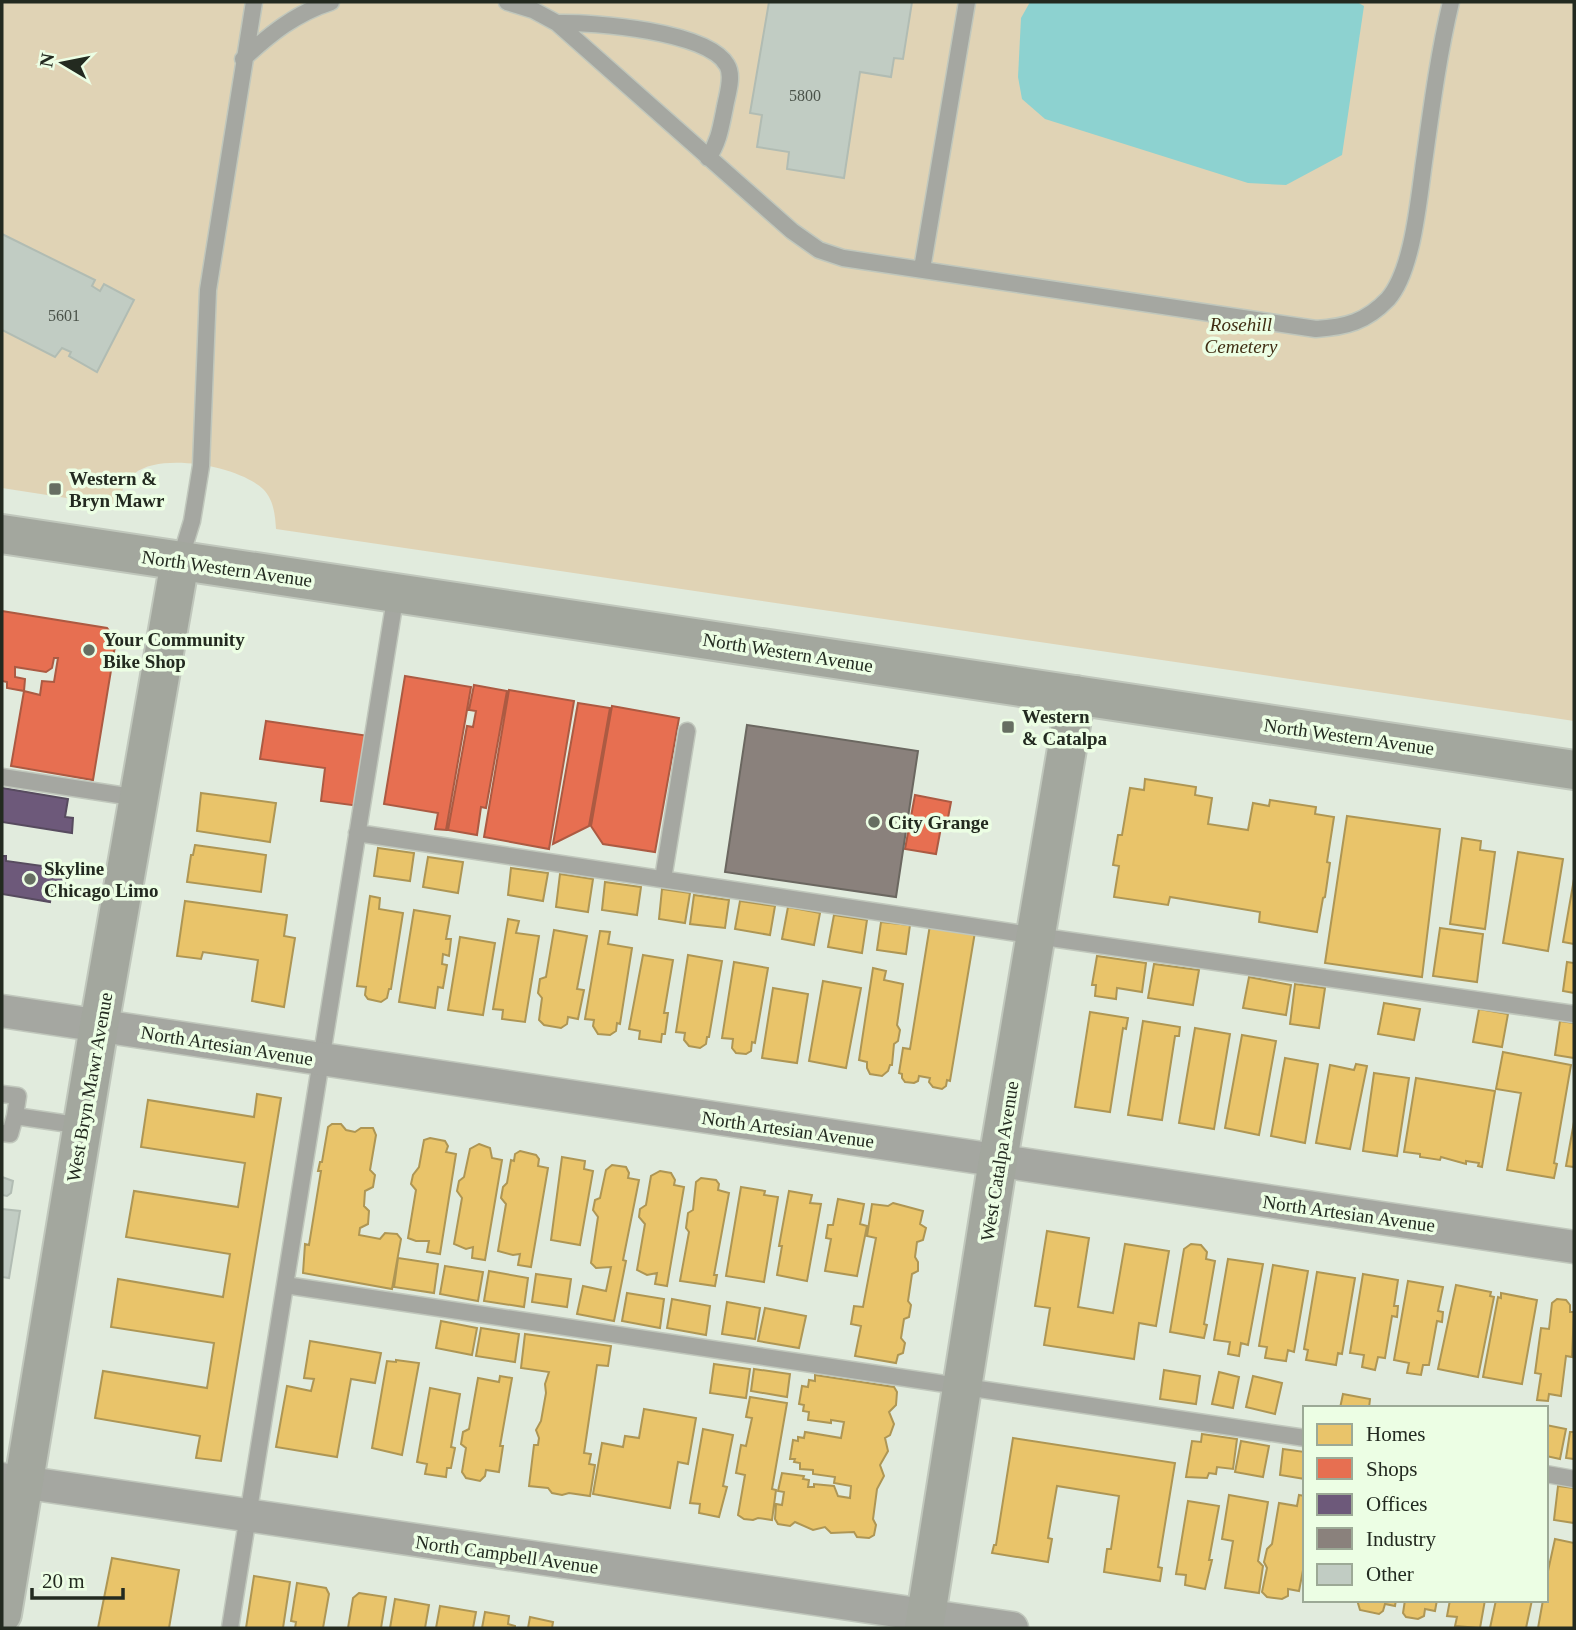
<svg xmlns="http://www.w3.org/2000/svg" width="1576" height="1630" viewBox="0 0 1576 1630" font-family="'Times New Roman',serif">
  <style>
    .green { fill: #e0d3b5 }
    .water { fill: #8dd2d0 }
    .homes { fill: #e9c46a; stroke: #ae9654; stroke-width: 2 }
    .shops { fill: #e76f51; stroke: #ac5a42; stroke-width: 2 }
    .offices { fill: #6d597a; stroke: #574b5f; stroke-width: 2 }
    .industry { fill: #8a817c; stroke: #6b6760; stroke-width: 2 }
    .building { fill: #c1ccc3; stroke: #b1bcb3; stroke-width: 2 }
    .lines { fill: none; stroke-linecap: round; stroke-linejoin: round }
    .lane-casing { stroke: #c0c7bc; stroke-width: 19 }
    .street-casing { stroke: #c0c7bc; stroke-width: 35 }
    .secondary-casing { stroke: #c0c7bc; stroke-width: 42 }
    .lane { stroke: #a5a7a1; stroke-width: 16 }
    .street { stroke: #a5a7a1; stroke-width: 32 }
    .secondary { stroke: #a3a79e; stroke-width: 38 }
    .poi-dot { fill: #666e62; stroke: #ecfee4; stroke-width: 2.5 }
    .labels { text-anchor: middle; stroke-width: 7; stroke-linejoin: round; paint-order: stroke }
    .number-label { font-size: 16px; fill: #4a5249 }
    .park-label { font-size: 19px; font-style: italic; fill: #402d13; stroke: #ecfee4 }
    .poi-label { font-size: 19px; font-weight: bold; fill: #232a20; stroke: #ecfee4; text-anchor: start }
    .street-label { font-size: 19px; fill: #232a20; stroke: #ecfee4 }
  </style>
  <rect width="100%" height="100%" fill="#e1ebdd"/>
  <path class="green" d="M2 2H1574V721L276 529C275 515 274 500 263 489 239 466 162 452 135 473 124 481 121 493 118 506L2 488Z"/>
  <path class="water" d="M1030 2H1357L1364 6 1342 155 1286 185 1248 183 1045 119 1022 99 1018 77 1021 18Z"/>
  <path class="homes" d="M1145 779 1196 787 1195 795 1212 798 1208 824 1248 830 1253 803 1269 806 1270 800 1316 807 1315 814 1334 817 1327 862 1330 863 1325 897 1323 898 1317 932 1259 922 1260 912 1170 897 1168 905 1114 897 1119 866 1113 865 1118 835H1122L1130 788 1144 790Z
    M201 793 276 803 270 842 197 831Z
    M1347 816 1440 829 1422 977 1325 963Z
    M1462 838 1481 841 1480 850 1495 852 1485 929 1450 924Z
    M195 845 266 855 261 892 187 882 191 855H193Z
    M378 848 414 853 410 881 374 876Z
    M1518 852 1563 859 1548 951 1503 943Z
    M428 857 463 862 458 893 423 887Z
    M511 868 548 873 543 901 508 895Z
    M560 874 593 879 588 912 556 907Z
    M1574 879V944L1563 942Z
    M605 882 641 887 637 915 602 910Z
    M662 889 690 893 685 923 659 919Z
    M694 895 729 900 725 928 690 924Z
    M370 896 380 898 379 909 403 913 391 989H389L387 998 381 1002 368 999 365 995 366 987 357 986Z
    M185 901 287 915 284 936 295 938 284 1007 252 1001 258 960 203 952 201 959 177 956Z
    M740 901 775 906 770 935 735 929Z
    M788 907 820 913 814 945 782 939Z
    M414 910 450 916 446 939H451L449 956 443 954 442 964 447 965 443 988 438 987 435 1008 399 1002Z
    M834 915 867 920 862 953 828 947Z
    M508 919 519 921 516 933 539 936 525 1022 502 1019 503 1010 493 1009Z
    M881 922 910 925 906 954 877 950Z
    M930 925 975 932 950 1081 947 1080 946 1086 942 1089 933 1087 929 1082 930 1078 919 1076 918 1081 914 1083 905 1082 902 1078V1074L899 1073 903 1048 910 1049Z
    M1440 928 1483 934 1477 982 1433 976Z
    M554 930 587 936 577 989 584 990 578 1019 568 1017 567 1024 561 1028 544 1025 539 1020 542 998 538 993 540 979 546 977Z
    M600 931 610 932 608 944 632 948 620 1024 617 1023 616 1031 610 1035 598 1034 593 1026 594 1020 585 1019Z
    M460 937 495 943 483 1015 448 1010Z
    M643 955 673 960 664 1013H668L665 1034H662L661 1042 639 1039 640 1031 629 1029Z
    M688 955 722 961 709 1037H707L706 1044 700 1048 689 1046 684 1040 685 1033 676 1032Z
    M1097 956 1146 963 1142 992 1117 988 1116 999 1095 996 1096 985H1092Z
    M734 962 768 968 755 1043 752 1042 751 1051 746 1054 736 1053 732 1048 733 1039 722 1038Z
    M1567 962 1574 963V993L1563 991Z
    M1154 964 1199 970 1193 1005 1148 998Z
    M873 968 886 971 884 980 903 984 897 1025 900 1030 898 1041 894 1044 892 1065H890L888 1071 882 1076 870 1074 867 1068V1062L859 1060Z
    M1249 977 1291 985 1286 1015 1243 1008Z
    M823 981 861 988 846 1068 809 1061Z
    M1295 984 1325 988 1319 1028 1290 1024Z
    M773 988 808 994 797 1063 762 1058Z
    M1384 1003 1420 1009 1414 1040 1378 1034Z
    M1479 1009 1508 1014 1502 1047 1473 1042Z
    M1090 1012 1128 1018 1126 1029 1123 1028 1110 1112 1075 1107Z
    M1143 1021 1180 1027 1179 1036H1175L1162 1120 1128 1115Z
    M1560 1021 1574 1023V1058L1555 1055Z
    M1195 1028 1230 1034 1214 1129 1179 1123Z
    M1242 1035 1276 1041 1259 1135 1225 1128Z
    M1503 1052 1571 1065 1554 1163 1557 1164 1554 1178 1507 1170 1521 1093 1496 1089Z
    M1285 1058 1318 1064 1305 1143 1271 1136Z
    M1356 1064 1367 1066 1350 1149 1316 1143 1330 1065 1354 1070Z
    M1374 1073 1409 1078 1397 1156 1363 1151Z
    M1416 1078 1495 1091 1482 1167 1478 1166 1479 1163 1466 1161V1164L1441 1157 1440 1160 1420 1157V1154L1404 1152Z
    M257 1094 281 1098 221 1461 196 1458 200 1436 95 1418 103 1371 207 1388 214 1343 111 1327 118 1279 223 1297 230 1254 126 1237 134 1191 238 1207 245 1163 141 1147 148 1100 254 1117Z
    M1574 1122V1167L1566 1166Z
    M332 1124H341L346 1130 355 1132 361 1128H373L376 1135 370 1170 375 1175 373 1187 365 1191 364 1206 369 1211 368 1224 360 1228 359 1235 380 1239 385 1233 397 1234 401 1239 392 1289 303 1273 305 1244 309 1245 321 1171H318L320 1162H322L328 1127Z
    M430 1138 445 1141 448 1146 446 1152 456 1154 440 1254 427 1252 429 1241H416L408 1238 416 1190 411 1184 413 1175 419 1167 424 1140Z
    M479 1144 490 1148 492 1158 502 1160 485 1260 472 1258 473 1247 466 1249 454 1244 462 1198 457 1191 459 1181 464 1177 470 1149Z
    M520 1151 536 1155 539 1159 538 1166 548 1168 531 1267 518 1265 520 1254 513 1255 498 1251 506 1204 501 1198 503 1187 507 1183 511 1160 514 1161 515 1154Z
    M562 1157 585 1161 584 1169 593 1171 580 1245 551 1240Z
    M612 1165 626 1167 629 1173 628 1178 639 1180 623 1260 626 1261 614 1321 577 1314 583 1286 606 1291 611 1267 596 1268 591 1263 598 1217 593 1210 595 1200 600 1198 606 1170Z
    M660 1171 671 1173 675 1180 674 1185 684 1187 667 1286 655 1284 657 1273 647 1275 637 1270 645 1224 639 1217 640 1209 646 1205 651 1176Z
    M701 1178 716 1180 719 1184 718 1190 729 1193 714 1275H717L715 1286 680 1281 689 1232 686 1228 688 1213 693 1210 696 1182Z
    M741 1187 765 1191 764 1195 778 1197 764 1282 726 1276Z
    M789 1191 812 1195 810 1203 821 1204 807 1281 777 1275 782 1246H779Z
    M838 1199 864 1204 860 1224 867 1226 857 1276 825 1271 831 1239 826 1238 828 1225H833Z
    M893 1203 923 1211 920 1224 926 1228 923 1240 917 1242 915 1257 918 1262V1271L912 1274 908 1301 911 1305 909 1317 904 1319 901 1338 905 1343 903 1353 898 1355 896 1363 855 1356 861 1326 851 1324 854 1306 863 1307 876 1238 867 1236 872 1204 888 1206Z
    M1047 1231 1089 1238 1078 1307 1113 1313 1125 1244 1169 1251 1156 1326 1139 1323 1134 1359 1044 1345 1050 1308 1035 1306Z
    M1191 1244 1201 1245 1207 1252 1206 1259 1215 1261 1204 1324 1207 1325 1204 1338 1170 1332 1184 1249Z
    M398 1258 438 1264 434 1293 394 1287Z
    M1228 1259 1263 1264 1248 1345 1241 1343 1239 1356 1228 1354 1230 1342 1214 1340Z
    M1273 1265 1308 1271 1294 1352 1288 1350 1286 1361 1265 1358 1267 1347 1259 1346Z
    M445 1266 483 1272 478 1301 440 1294Z
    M489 1271 528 1278 524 1307 484 1301Z
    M1317 1272 1355 1278 1342 1354 1338 1353 1336 1365 1306 1360 1308 1350 1304 1349Z
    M536 1274 571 1279 567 1307 532 1302Z
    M1363 1274 1398 1280 1394 1306H1398L1397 1317 1392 1316 1385 1358 1378 1357 1375 1370 1362 1367 1364 1355 1350 1353Z
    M1408 1281 1443 1287 1438 1311 1443 1312 1442 1322 1437 1321 1429 1365H1423L1421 1375 1407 1373 1409 1363 1394 1360Z
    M1456 1285 1491 1292 1490 1296 1494 1297 1478 1377 1438 1369Z
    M627 1293 664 1299 660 1328 622 1321Z
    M1501 1293 1537 1300 1522 1384 1483 1377 1498 1297 1501 1298Z
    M672 1299 710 1306 706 1335 667 1328Z
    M1557 1299 1566 1300 1570 1305V1312H1574L1572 1357 1566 1356 1561 1396 1549 1394 1548 1401 1537 1400 1541 1374 1535 1373 1541 1328 1549 1329 1552 1303Z
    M727 1302 760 1308 755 1339 722 1334Z
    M765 1308 806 1316 799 1348 758 1341Z
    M441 1321 477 1328 472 1355 436 1348Z
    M481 1328 519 1334 515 1362 476 1356Z
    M525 1334 611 1346 608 1366 597 1365 584 1453 591 1454 589 1464 595 1465 590 1496 569 1493 562 1495 552 1493 548 1488 529 1486 534 1445H538L539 1438 536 1430 541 1421 546 1393 545 1384 549 1372 521 1368Z
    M310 1341 381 1353 375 1383 351 1379 337 1457 276 1447 287 1386 311 1391 314 1379 304 1378Z
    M396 1360 419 1363 402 1455 372 1448 387 1361 396 1362Z
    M714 1364 750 1369 746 1398 710 1393Z
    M754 1369 790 1374 787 1397 751 1391Z
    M1164 1370 1200 1376 1196 1404 1160 1399Z
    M1219 1372 1239 1377 1233 1408 1212 1404Z
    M815 1375 894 1387 897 1392 896 1405 889 1412 894 1424 890 1435 885 1438 888 1451 880 1465 884 1476 877 1489 873 1519 876 1525 874 1535 869 1538 857 1537 854 1532 831 1533 825 1527 813 1530 795 1522 790 1526 778 1524 775 1519 776 1504 782 1505 784 1492 778 1491 782 1473 804 1476 803 1479 809 1480 808 1487H814V1484L834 1486 838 1496 850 1498 851 1486 834 1483 835 1477 813 1474V1470L800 1469V1463L794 1462 795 1459H790L793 1440 798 1441V1437L804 1438 805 1432 841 1438 844 1422 831 1420V1423L808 1420 809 1412 803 1411 804 1405 799 1404 802 1386 808 1387 809 1380 815 1381Z
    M500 1376 512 1378 500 1446H503L499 1472 486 1470 485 1476 480 1481 466 1478 462 1472 466 1448 461 1444 463 1432 469 1429 478 1378 499 1382Z
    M1253 1376 1282 1383 1275 1414 1246 1407Z
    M430 1388 460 1394 451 1447 455 1448 451 1468H447L446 1477 425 1474 427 1464 417 1462Z
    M1343 1394 1370 1399 1369 1408H1340Z
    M750 1397 787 1403 772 1489 776 1490 772 1520 758 1518 753 1520 744 1519 738 1515 745 1475 736 1473 741 1445 746 1446 752 1418 746 1417Z
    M644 1409 696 1418 688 1464 678 1462 670 1508 593 1494 602 1443 623 1447 625 1436 639 1438Z
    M1546 1425 1566 1429 1560 1459 1546 1456Z
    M703 1429 733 1435 723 1486 727 1487 719 1517 699 1513 700 1504 690 1503Z
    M1570 1432H1574V1459L1566 1458Z
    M1202 1434 1237 1439 1233 1469 1217 1467 1216 1474 1209 1473 1207 1478 1186 1477 1192 1441 1201 1442Z
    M1013 1438 1175 1463 1158 1567 1162 1568 1160 1581 1104 1572 1107 1549H1111L1119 1496 1057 1486 1048 1538 1052 1539 1048 1562 992 1553 994 1545H996Z
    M1241 1441 1269 1446 1263 1477 1235 1472Z
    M1283 1449 1305 1452V1479L1280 1475Z
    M1558 1486 1574 1488V1523L1554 1520Z
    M1229 1495 1268 1502 1258 1561 1263 1566 1259 1593 1225 1588 1233 1541 1222 1539Z
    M1299 1495 1305 1496V1560L1299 1591 1288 1589V1596L1282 1599 1267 1597 1262 1592 1267 1568 1264 1562 1267 1549 1272 1544 1279 1503 1297 1506Z
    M1188 1501 1219 1506 1209 1560H1212L1205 1589 1185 1585 1186 1575 1176 1574Z
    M1555 1539 1574 1543V1628H1538L1543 1600H1546V1580Z
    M112 1558 179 1570 169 1628H98Z
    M254 1576 290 1582 283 1628H246Z
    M297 1583 326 1588 329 1594 323 1628H295L296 1622 291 1621Z
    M359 1593 386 1597 381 1628H348L353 1598Z
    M395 1599 429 1605 425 1628H390Z
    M1357 1600H1396L1395 1606 1385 1604 1383 1611 1379 1614 1360 1610Z
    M1405 1600H1437L1435 1611 1425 1609 1424 1616 1418 1619 1406 1617 1403 1613Z
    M1450 1600H1485L1480 1628 1455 1626 1457 1617 1447 1616Z
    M1496 1600H1532L1526 1628H1490Z
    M440 1606 476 1612 473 1628H436Z
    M485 1612 509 1616 508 1624 515 1626V1628H482Z
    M530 1617 553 1622 552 1628H528Z"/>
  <path class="shops" d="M2 611 107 628 116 640 93 780 11 766 24 691 40 695 42 681 54 682 58 658H54L52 668 46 672 15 667V677L25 679 24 691 7 688V682L2 681Z
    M405 676 471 687 446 830 435 829 438 813 384 804Z
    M474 685 507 691 486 808 481 807 477 835 448 830 467 726 473 727 476 711 469 710Z
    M509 690 574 701 549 849 484 837Z
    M578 703 610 708 589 826 553 844Z
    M612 706 679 718 655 852 603 844 591 826Z
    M266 721 369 736 359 806 321 801 325 768 260 759Z
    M915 795 951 802 947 823 942 822 936 854 905 849Z"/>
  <path class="offices" d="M2 788 68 799 65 817 73 818 72 833 2 822Z
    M2 856H6V861L57 868 56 871 66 873 64 886 53 885 50 902 2 894Z"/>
  <path class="industry" d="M747 725 918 751 896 897 725 872Z"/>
  <path class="building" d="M769 2H912L903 59 894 58 891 77 860 72 844 178 787 169 789 152 757 147 762 115 750 113Z
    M2 234 95 280 92 286 100 291 104 284 134 300 97 372 69 356 71 352 62 348 55 357 2 330Z
    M2 1177 13 1181 11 1193 7 1196 2 1195Z
    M2 1209 20 1211 9 1278 2 1277Z"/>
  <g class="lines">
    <g class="lane-casing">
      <path id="lane" d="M507 2 533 10 557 23 792 231 819 250 843 258 1316 329C1346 327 1366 322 1388 299 1414 269 1419 194 1425 155 1432 104 1439 52 1451 2
        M557 23C594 22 708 31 727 65 734 76 727 95 725 107 721 126 719 142 708 158
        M243 59C270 34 296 13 331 2
        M922 269 967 2
        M180 560 192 521 201 466 208 290 254 2
        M2 777 139 798
        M357 833 1037 936 1574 1014
        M663 879 687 731
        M2 1094 18 1096 15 1116
        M2 1133 10 1134 15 1116 83 1126
        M285 1285 1305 1438
        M1546 1474 1574 1479
        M230 1628 396 593"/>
    </g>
    <g class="street-casing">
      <path id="street" d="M2 1011 1574 1247
        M2 1479 1012 1628"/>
    </g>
    <g class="secondary-casing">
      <path id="secondary" d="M2 534 1574 770
        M2 1614 99 1026 180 561
        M924 1628 998 1160 1076 695"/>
    </g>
    <use href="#lane" class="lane"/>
    <use href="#street" class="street"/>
    <use href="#secondary" class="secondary"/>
  </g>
  <g class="poi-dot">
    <rect x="48" y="482" width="14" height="14" rx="3.5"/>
    <circle cx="89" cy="650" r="7"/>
    <rect x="1001" y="720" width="14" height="14" rx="3.5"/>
    <circle cx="874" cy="822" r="7"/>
    <circle cx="30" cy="879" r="7"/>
  </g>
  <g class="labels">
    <g class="number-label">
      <text x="805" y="101">5800</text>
      <text x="64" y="321">5601</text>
    </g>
    <g class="park-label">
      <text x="1241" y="331">Rosehill<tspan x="1241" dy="22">Cemetery</tspan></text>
    </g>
    <g class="poi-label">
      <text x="69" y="485">Western &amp;<tspan x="69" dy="22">Bryn Mawr</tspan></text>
      <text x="103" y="646">Your Community<tspan x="103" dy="22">Bike Shop</tspan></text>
      <text x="1022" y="723">Western<tspan x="1022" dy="22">&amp; Catalpa</tspan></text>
      <text x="888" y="829">City Grange</text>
      <text x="44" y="875">Skyline<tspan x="44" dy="22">Chicago Limo</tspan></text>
    </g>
    <g class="street-label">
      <text transform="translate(227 568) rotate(8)" y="7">North Western Avenue</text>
      <text transform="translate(788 652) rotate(9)" y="7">North Western Avenue</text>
      <text transform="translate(1349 736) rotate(8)" y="7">North Western Avenue</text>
      <text transform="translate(227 1045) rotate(9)" y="7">North Artesian Avenue</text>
      <text transform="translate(89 1087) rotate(-80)" y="7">West Bryn Mawr Avenue</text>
      <text transform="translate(788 1129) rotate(8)" y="7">North Artesian Avenue</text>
      <text transform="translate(999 1161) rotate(-81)" y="7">West Catalpa Avenue</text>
      <text transform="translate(1349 1213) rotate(8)" y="7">North Artesian Avenue</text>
      <text transform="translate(507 1554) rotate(8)" y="7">North Campbell Avenue</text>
    </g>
  </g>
  <rect width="1576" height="1630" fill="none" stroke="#232a20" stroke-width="7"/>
  <rect x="1303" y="1406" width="245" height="196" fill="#ecfee4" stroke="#9ca996" stroke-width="2"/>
  <rect x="1317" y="1424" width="35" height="21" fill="#e9c46a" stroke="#9ca996" stroke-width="2"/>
  <text x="1366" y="1441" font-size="21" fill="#232a20">Homes</text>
  <rect x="1317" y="1458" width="35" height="21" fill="#e76f51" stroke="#9ca996" stroke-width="2"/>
  <text x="1366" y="1476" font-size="21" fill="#232a20">Shops</text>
  <rect x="1317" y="1494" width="35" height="21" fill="#6d597a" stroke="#9ca996" stroke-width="2"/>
  <text x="1366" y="1511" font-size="21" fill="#232a20">Offices</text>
  <rect x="1317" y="1528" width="35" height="21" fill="#8a817c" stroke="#9ca996" stroke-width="2"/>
  <text x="1366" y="1546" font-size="21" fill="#232a20">Industry</text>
  <rect x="1317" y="1564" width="35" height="21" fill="#c1ccc3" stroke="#9ca996" stroke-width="2"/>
  <text x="1366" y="1581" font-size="21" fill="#232a20">Other</text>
  <g transform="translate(63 63) rotate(280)" stroke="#ecfee4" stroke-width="5" paint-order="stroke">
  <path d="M0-5L12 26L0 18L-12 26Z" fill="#232a20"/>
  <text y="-10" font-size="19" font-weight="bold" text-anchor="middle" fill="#232a20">N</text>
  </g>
  <path d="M32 1588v10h91v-10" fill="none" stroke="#232a20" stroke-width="3.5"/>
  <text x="42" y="1588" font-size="21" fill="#232a20" stroke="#ecfee4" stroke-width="5" paint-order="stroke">20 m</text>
</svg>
